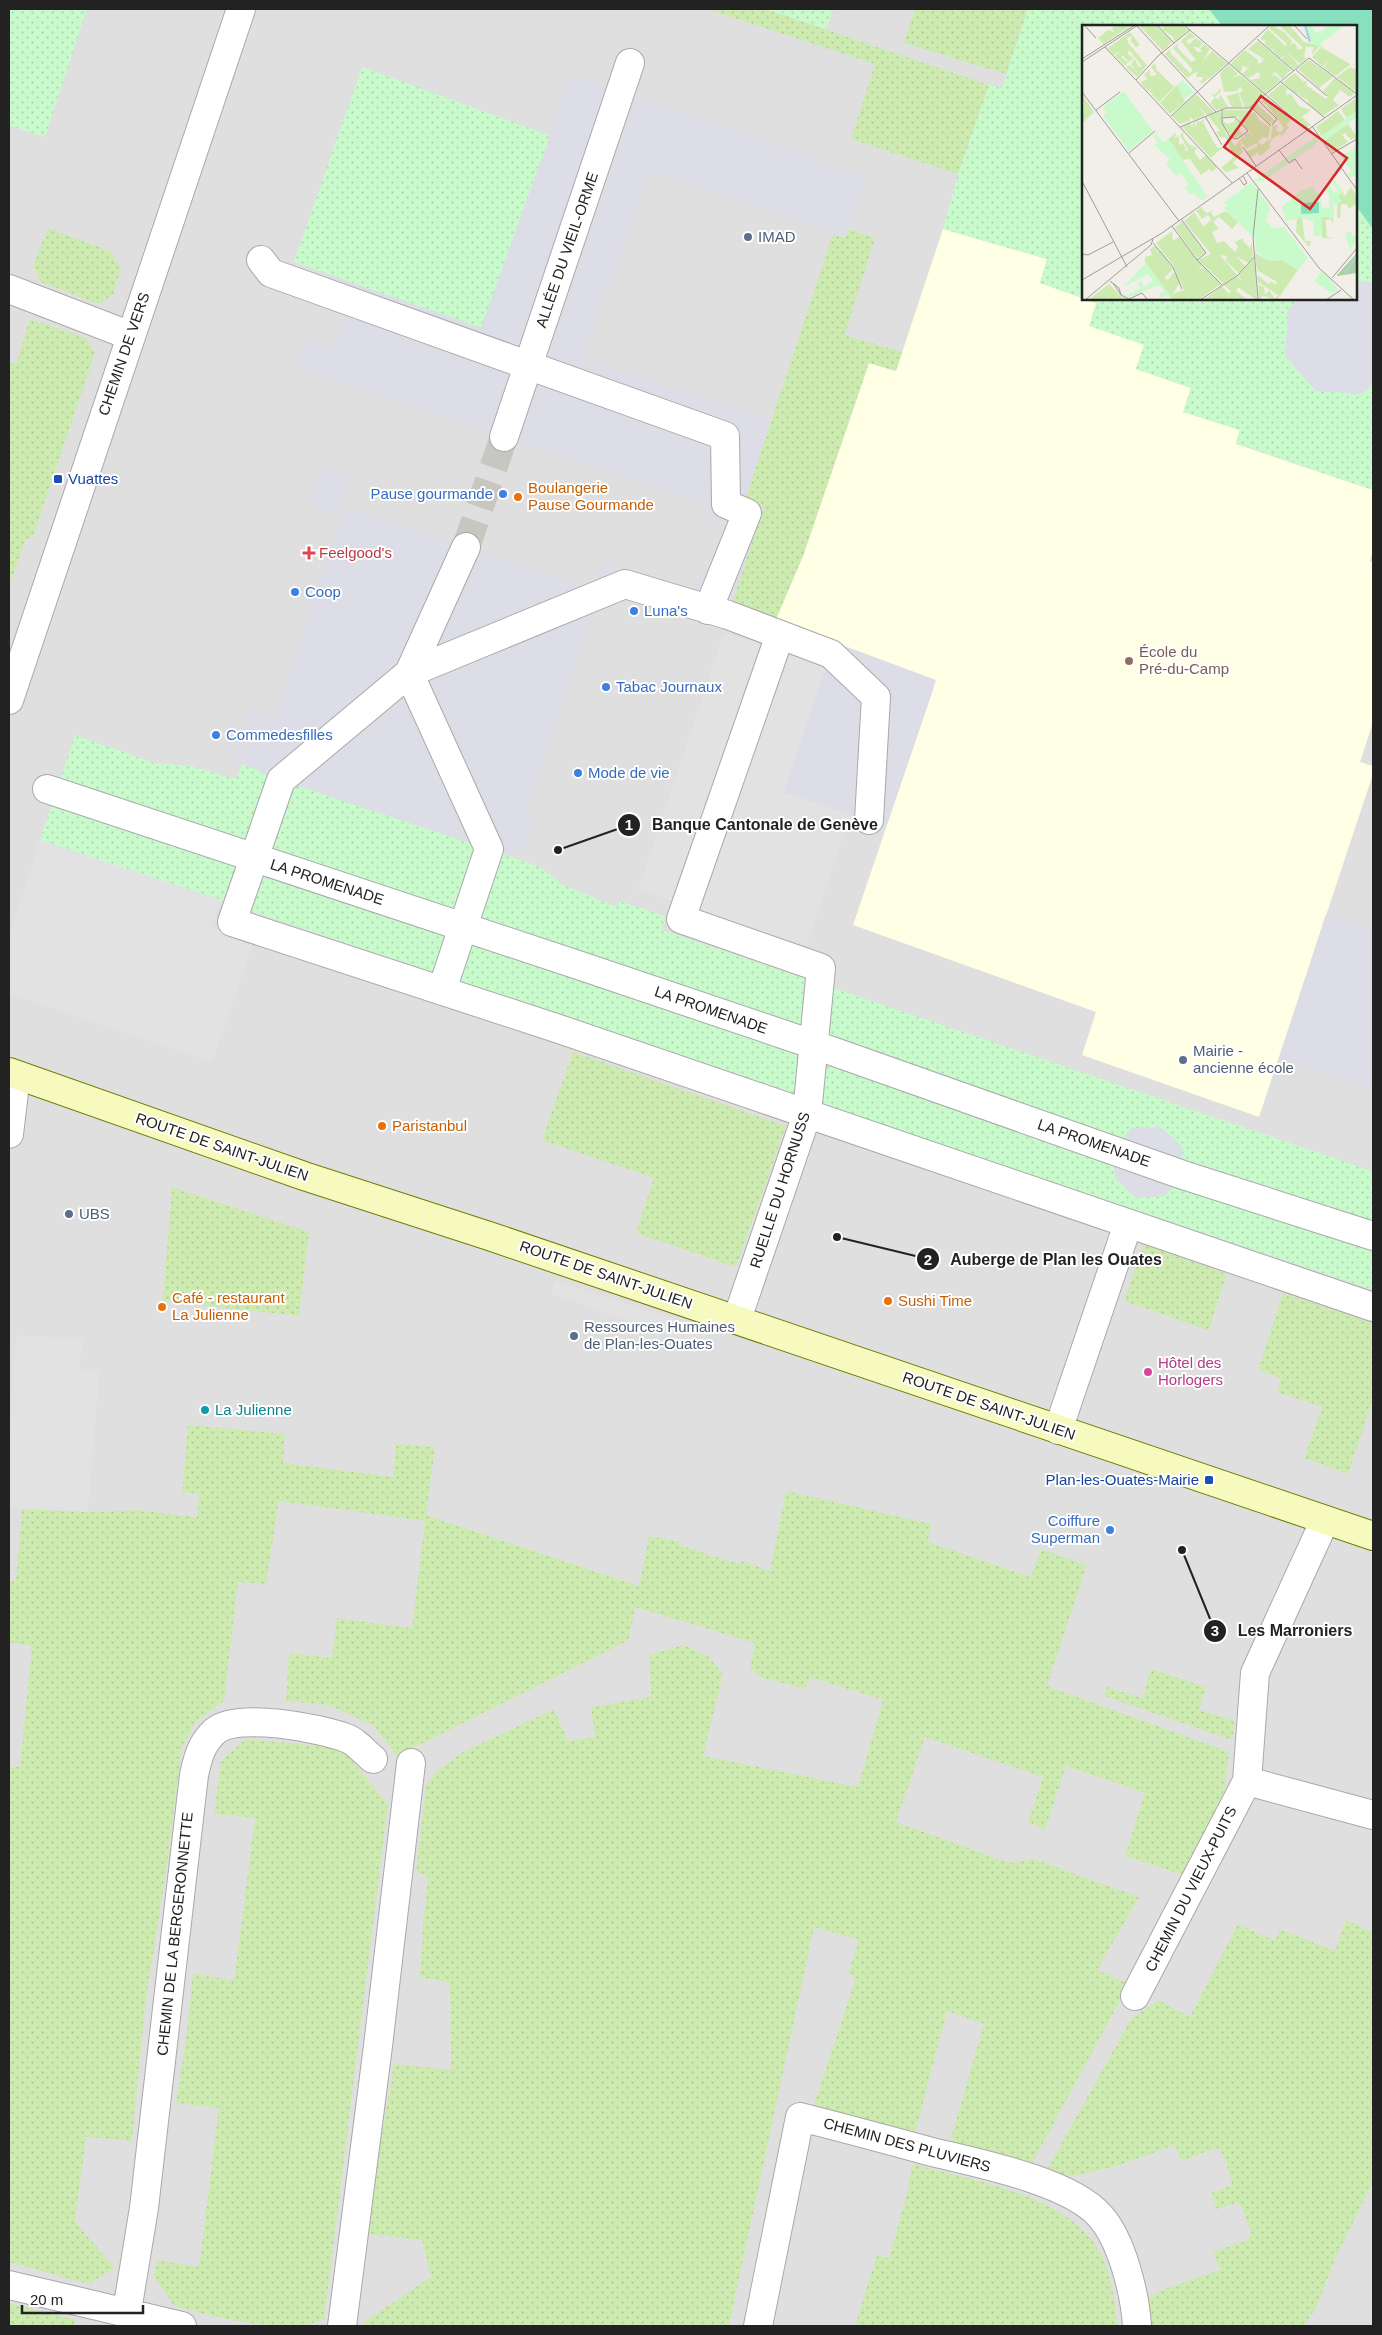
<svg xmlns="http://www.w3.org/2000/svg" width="1382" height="2335" viewBox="0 0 1382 2335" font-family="Arial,sans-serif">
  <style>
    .residential { fill: #e0dfdf; fill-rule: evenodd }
    .education { fill: #ffffe5 }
    .grass { fill: url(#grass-dots) }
    .park { fill: url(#park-dots) }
    .pitch { fill: #88e0be }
    .parking { fill: #e2e2e2 }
    .plaza { fill: #dddde8 }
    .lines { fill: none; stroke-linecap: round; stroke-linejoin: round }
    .street-tunnel { stroke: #c8c6c1; stroke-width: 28; stroke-dasharray: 28 14; stroke-linecap: butt }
    .street-casing { stroke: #a9a9a9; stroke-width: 30 }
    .secondary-casing { stroke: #707d05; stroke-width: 30 }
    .street { stroke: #fff; stroke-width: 28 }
    .secondary { stroke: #f7fabf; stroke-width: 28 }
    .service-dot { fill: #5c6f8a; stroke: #fff; stroke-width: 2 }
    .transit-dot { fill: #1a4fb4; stroke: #fff; stroke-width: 2 }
    .shop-dot { fill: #3f7fe0; stroke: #fff; stroke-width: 2 }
    .food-dot { fill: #e8710a; stroke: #fff; stroke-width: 2 }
    .health-dot { fill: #e0444e; stroke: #fff; stroke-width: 2 }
    .education-dot { fill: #8d6e63; stroke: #fff; stroke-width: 2 }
    .hotel-dot { fill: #d1479c; stroke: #fff; stroke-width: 2 }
    .culture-dot { fill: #0f9aa8; stroke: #fff; stroke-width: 2 }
    .labels { text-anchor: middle; stroke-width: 4; stroke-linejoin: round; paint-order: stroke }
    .service-label { font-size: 15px; fill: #4e5e75; stroke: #fff; text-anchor: start }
    .street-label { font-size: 15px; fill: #222; stroke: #fff }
    .transit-label { font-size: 15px; fill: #164399; stroke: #fff; text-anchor: start }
    .food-label { font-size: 15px; fill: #c56008; stroke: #fff; text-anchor: start }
    .shop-label { font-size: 15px; fill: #366cbe; stroke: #fff; text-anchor: start }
    .health-label { font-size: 15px; fill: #be3a42; stroke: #fff; text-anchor: start }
    .education-label { font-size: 15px; fill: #785e54; stroke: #fff; text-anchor: start }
    .hotel-label { font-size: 15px; fill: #b23c85; stroke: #fff; text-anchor: start }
    .culture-label { font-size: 15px; fill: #0d838f; stroke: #fff; text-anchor: start }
    .inset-river { fill: none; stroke: #aad3df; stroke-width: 2.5 }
    .inset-road { fill: none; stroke: #9f9d99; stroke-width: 1 }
    .view { fill: #d62828; fill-opacity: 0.15; stroke: #d62828; stroke-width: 2.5 }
    .inset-edge { fill: none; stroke: #222; stroke-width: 2.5 }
    .leader { fill: none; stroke: #222; stroke-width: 2 }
    .callout-dot { fill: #222; stroke: #fff; stroke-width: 2 }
    .mark-label { font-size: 15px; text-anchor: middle; font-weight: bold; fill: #fff }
    .callout-label { font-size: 16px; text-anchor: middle; font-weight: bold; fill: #222; stroke: #fff; stroke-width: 4; stroke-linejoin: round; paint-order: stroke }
  </style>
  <defs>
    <pattern id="grass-dots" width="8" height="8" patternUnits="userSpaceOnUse" patternTransform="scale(1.25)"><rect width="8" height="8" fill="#cdebb0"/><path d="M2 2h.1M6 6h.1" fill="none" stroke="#b0c997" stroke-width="1.8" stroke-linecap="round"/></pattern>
    <pattern id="park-dots" width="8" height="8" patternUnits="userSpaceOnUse" patternTransform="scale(1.25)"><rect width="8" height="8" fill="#c8facc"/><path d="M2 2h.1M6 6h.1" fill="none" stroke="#acd6af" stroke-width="1.8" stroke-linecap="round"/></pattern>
  </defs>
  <rect width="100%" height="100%" fill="#f2efe9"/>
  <path class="residential" d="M9 9H1373V2326H9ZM1083 26H1356V299H1083Z"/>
  <path class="education" d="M943 229 1047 259 1040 283 1096 303 1144 345 1136 369 1191 388 1183 412 1240 430 1236 444 1373 490V551L1370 561 1373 563V722L1360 762 1373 766V774L1259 1117 1082 1055 1096 1012 853 925 934 687 834 642 776 619 803 556 869 363 896 371Z"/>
  <path class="grass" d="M707 9H765L989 85 958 174 851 139 875 64Z
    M915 9H1028L1006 74 904 43Z
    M48 228 110 251 121 268 113 295 98 304 41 282 33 266Z
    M848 229 875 238 845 335 902 352 896 371 869 363 803 556 776 619 737 607 731 601 764 507 745 500 833 234 845 238Z
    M30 319 86 338 95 353 33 537 26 539 9 586V362L16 364Z
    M573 1052 786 1126 736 1267 636 1233 654 1178 542 1140Z
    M172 1187 309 1232 299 1316 163 1301Z
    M1144 1244 1227 1274 1209 1329 1207 1330 1124 1301Z
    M1283 1293 1373 1323V1399L1348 1474 1304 1458 1322 1407 1277 1392 1281 1378 1258 1370Z
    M188 1425 285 1434 283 1463 393 1477 396 1444 435 1447 426 1515 639 1586 649 1536 680 1542 679 1545 739 1564 740 1561 770 1571 786 1491 931 1524 928 1542 1031 1577 1041 1549 1087 1565 1047 1686 1229 1752 1225 1788 1185 1876 1125 1856 1145 1793 1066 1766 1045 1830 1028 1822 1043 1777 925 1737 896 1822 1010 1863 1034 1859 1139 1897 1097 1970 1129 1984 1029 2169 949 2145 984 2024 947 2011 915 2134 814 2105 856 1977 848 1974 859 1940 814 1927 729 2326H366L364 2322 431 2277 422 2240 365 2234 394 2064 451 2070 450 1983 420 1977 423 1936 422 1935 428 1877 416 1872 426 1785 436 1772 461 1753 554 1709 568 1741 595 1737 591 1707 651 1697 649 1655 683 1645 708 1656 723 1674 703 1756 858 1787 883 1700 809 1677 806 1689 760 1677 750 1668 755 1643 635 1607 629 1640 397 1756 373 1725 328 1705 286 1701 289 1653 332 1658 337 1618 412 1628 425 1521 279 1501 266 1584 238 1582 224 1701 196 1721 182 1748 165 1878 145 2006 132 2141 86 2137 75 2222 115 2268 89 2284 9 2262V1767H20L32 1646 9 1642V1581H16L22 1509 88 1512 136 1510 197 1517 199 1494 182 1492Z
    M1151 1669 1206 1687 1199 1710 1235 1721 1232 1740 1104 1696 1106 1687 1142 1698Z
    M245 1739 331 1747 348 1756 388 1804 324 2320C284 2335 215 2317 174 2306L154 2277 157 2260 199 2267 219 2108 176 2103 187 2032 193 1973 234 1981 255 1818 214 1814 221 1761Z
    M1346 1920 1373 1932V2181L1335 2259 1318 2304 1304 2326H1151L1147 2298 1162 2290 1220 2270 1213 2252 1248 2240 1251 2233 1241 2205 1236 2203 1217 2209 1211 2193 1230 2186 1232 2180 1221 2150 1216 2148 1181 2161 1175 2145 1117 2166 1068 2177 1045 2173 1131 2019 1159 2000 1190 2017 1238 1924 1275 1941 1280 1929 1335 1951Z
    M913 2164C972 2181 1064 2193 1098 2249 1112 2272 1114 2301 1118 2326H855L877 2255 889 2258 910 2183 908 2182Z
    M9 2303 76 2320 74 2326H9Z"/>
  <path class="park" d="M9 9H87L45 137 9 125Z
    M765 9H834L826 29Z
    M1028 9H1373V490L1236 443 1240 430 1183 412 1191 388 1136 369 1144 345 1089 326 1096 303 1085 299H1356V26H1083V298L1040 283 1047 259 943 229 958 174 989 85 1002 88Z
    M362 67 551 136 481 329 294 262Z
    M75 735 154 763 191 766 236 779 242 764 281 780 521 860 540 867 563 885 617 907 620 901 665 916 662 930 1373 1171V1290L40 840Z"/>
  <path class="pitch" d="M1209 9H1373V229L1356 206V26H1222Z"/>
  <path class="parking" d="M724 633 827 666 784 792 850 814 807 946 638 890Z
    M40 840 221 900 211 928 253 944 212 1062 9 993V935Z
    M555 1281 708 1330 702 1347 552 1293Z
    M16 1335 82 1339 79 1370 99 1372 88 1512 9 1508V1450Z"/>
  <path class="plaza" d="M571 76 865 176 845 238 648 171 583 359 770 421 745 500 764 507 728 615 692 593 701 574 719 556 728 523 708 517 711 507 294 366 304 337 332 348 345 313 318 302 328 274 481 328Z
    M1356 281 1370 282 1373 286V384L1362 394 1316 391 1285 356 1288 310 1298 299H1356Z
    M319 467 349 477 340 506 594 589 602 563 629 572 614 612 597 606 526 816 535 820 525 850 515 847 512 857 281 780 242 764 231 763 249 709 273 717 341 516 307 504Z
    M834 642 936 680 886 827 784 792Z
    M1326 914 1373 930V1089L1279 1058Z
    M1161 1127 1182 1146 1183 1175 1165 1196 1136 1198 1115 1179 1113 1150 1132 1128Z"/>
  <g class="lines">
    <path class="street-tunnel" d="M466 547 504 437"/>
    <g class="street-casing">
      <path id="street" d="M261 260 271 273 725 436 726 504 747 513 708 610
        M9 289 131 336
        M504 437 630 63
        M9 700 241 9
        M47 789 587 968 812 1044 1183 1175 1373 1236
        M869 820 876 697 831 654 728 615 625 584 409 673 281 780 232 922 559 1029 1373 1307
        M442 990 489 849 409 673 466 547
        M9 1134 16 1075
        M737 1319 807 1114 821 968 681 919 775 649
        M1058 1430 1128 1224
        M1247 1781 1373 1815
        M1135 1996 1247 1781 1255 1673 1325 1520
        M9 2285 182 2326
        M127 2311 144 2208 194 1775C198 1757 201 1744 215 1731 238 1712 319 1728 346 1738 356 1741 365 1753 373 1759
        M342 2326 378 2046 411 1763
        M758 2326 800 2117C844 2128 888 2140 932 2152 977 2163 1070 2181 1100 2216 1122 2240 1135 2294 1137 2326"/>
    </g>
    <g class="secondary-casing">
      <path id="secondary" d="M9 1072 304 1176 489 1236 1373 1536"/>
    </g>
    <use href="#street" class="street"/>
    <use href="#secondary" class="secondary"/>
  </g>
  <g class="service-dot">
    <circle cx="748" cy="237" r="5"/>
    <circle cx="1183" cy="1060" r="5"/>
    <circle cx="69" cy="1214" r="5"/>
    <circle cx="574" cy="1336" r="5"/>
  </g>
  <g class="transit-dot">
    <rect x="53" y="474" width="10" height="10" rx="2.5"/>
    <rect x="1204" y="1475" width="10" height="10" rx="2.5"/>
  </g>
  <g class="shop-dot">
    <circle cx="503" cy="494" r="5"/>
    <circle cx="295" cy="592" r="5"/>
    <circle cx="634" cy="611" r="5"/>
    <circle cx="606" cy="687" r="5"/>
    <circle cx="216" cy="735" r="5"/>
    <circle cx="578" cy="773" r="5"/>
    <circle cx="1110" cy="1530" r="5"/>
  </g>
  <g class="food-dot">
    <circle cx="518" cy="497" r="5"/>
    <circle cx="382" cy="1126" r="5"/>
    <circle cx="888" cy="1301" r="5"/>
    <circle cx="162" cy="1307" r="5"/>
  </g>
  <path class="health-dot" d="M306.5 545.5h5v5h5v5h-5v5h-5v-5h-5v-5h5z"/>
  <circle class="education-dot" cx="1129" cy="661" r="5"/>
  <circle class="hotel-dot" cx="1148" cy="1372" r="5"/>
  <circle class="culture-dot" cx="205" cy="1410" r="5"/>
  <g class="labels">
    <g class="service-label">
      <text x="758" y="242">IMAD</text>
      <text x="1193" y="1056">Mairie -<tspan x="1193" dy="17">ancienne école</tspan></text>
      <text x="79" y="1219">UBS</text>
      <text x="584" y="1332">Ressources Humaines<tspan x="584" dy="17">de Plan-les-Ouates</tspan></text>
    </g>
    <g class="street-label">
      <text transform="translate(567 250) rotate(-71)" y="5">ALLÉE DU VIEIL-ORME</text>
      <text transform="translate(124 354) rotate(-71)" y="5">CHEMIN DE VERS</text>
      <text transform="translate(327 882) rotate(18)" y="5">LA PROMENADE</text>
      <text transform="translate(711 1010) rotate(19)" y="5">LA PROMENADE</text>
      <text transform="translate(1094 1143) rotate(19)" y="5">LA PROMENADE</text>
      <text transform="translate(222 1147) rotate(19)" y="5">ROUTE DE SAINT-JULIEN</text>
      <text transform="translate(780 1190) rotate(-72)" y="5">RUELLE DU HORNUSS</text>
      <text transform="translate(606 1275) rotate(19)" y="5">ROUTE DE SAINT-JULIEN</text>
      <text transform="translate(989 1406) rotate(19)" y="5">ROUTE DE SAINT-JULIEN</text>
      <text transform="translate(1191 1889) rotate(-63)" y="5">CHEMIN DU VIEUX-PUITS</text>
      <text transform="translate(175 1934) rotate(-84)" y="5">CHEMIN DE LA BERGERONNETTE</text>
      <text transform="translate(907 2145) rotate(15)" y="5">CHEMIN DES PLUVIERS</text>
    </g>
    <g class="transit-label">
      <text x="68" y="484">Vuattes</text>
      <text x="1199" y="1485" text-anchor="end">Plan-les-Ouates-Mairie</text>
    </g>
    <g class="food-label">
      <text x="528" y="493">Boulangerie<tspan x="528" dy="17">Pause Gourmande</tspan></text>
      <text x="392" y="1131">Paristanbul</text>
      <text x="172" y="1303">Café - restaurant<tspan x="172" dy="17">La Julienne</tspan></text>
      <text x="898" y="1306">Sushi Time</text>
    </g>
    <g class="shop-label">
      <text x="493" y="499" text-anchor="end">Pause gourmande</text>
      <text x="305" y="597">Coop</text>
      <text x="644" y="616">Luna's</text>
      <text x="616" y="692">Tabac Journaux</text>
      <text x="226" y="740">Commedesfilles</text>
      <text x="588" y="778">Mode de vie</text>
      <text x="1100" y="1526" text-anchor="end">Coiffure<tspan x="1100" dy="17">Superman</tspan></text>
    </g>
    <g class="health-label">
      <text x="319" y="558">Feelgood's</text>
    </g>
    <g class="education-label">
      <text x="1139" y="657">École du<tspan x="1139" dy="17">Pré-du-Camp</tspan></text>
    </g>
    <g class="hotel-label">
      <text x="1158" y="1368">Hôtel des<tspan x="1158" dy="17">Horlogers</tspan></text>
    </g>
    <g class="culture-label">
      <text x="215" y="1415">La Julienne</text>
    </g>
  </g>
  <g transform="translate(1082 25)">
    <rect width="275" height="275" fill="#f2efe9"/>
    <path d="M34 0H50L21 19 16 13 26 5 32 7 30 3ZM74 0 90 17 81 26 58 1ZM76 0H101L106 5 93 17 90 11 81 5 82 2ZM189 0 202 7 210 16 208 19 213 18 216 25 221 23 197 0 208 1 222 17 238 21 229 30 232 22H224L222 32 225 33 218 39 202 25 217 40 212 44 208 42 210 39 207 41 200 34 202 31 198 33 191 26 193 24 189 25 182 18 184 16 178 14 186 4 203 21 205 19 187 3ZM48 7 58 20 54 22 49 16 50 11 45 13 46 18 65 40 55 52 44 42 48 40 55 47 49 39 53 34 56 42 60 41 47 25 46 29 52 33 47 37 40 30V33L46 37 43 41 33 31 39 25 32 30 26 23ZM108 7 113 12 105 15 106 20 114 13 121 18 117 23 111 21 115 27H120L118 24 122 19 128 24 121 35 130 26 145 38 127 54 121 48 126 54 120 59 117 55 120 56 121 52H114L116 46 105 53 83 29 89 24 88 28 108 48 111 45 91 23 97 18 95 22 109 37 114 35 99 16ZM176 16 209 45 200 54 193 47 189 52 193 50 199 55 183 68 168 55 178 53 177 47 166 53 160 49 169 40 164 43 161 40 159 48 149 39 153 34 156 36 154 33 163 25 176 35V39L180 37 182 34 166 24ZM239 22 268 39V40L253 51 242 43 246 35 241 42 230 32ZM227 35 251 52 237 63 216 44ZM73 38 74 44 92 62 77 77 67 66 74 59 66 66 58 57 65 54 62 50 68 44V51L75 50 69 42ZM146 40 157 49 146 54 158 50 182 69 167 82H163L157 68 161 65 158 62 155 66 142 67 138 48ZM268 42 275 45V67L255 52ZM213 48 222 57 225 55 224 60 244 74 246 71 241 66 253 53 273 68 268 72 258 65 251 75 257 80 241 91 226 78V75L217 71 218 68 215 70 201 57ZM199 59 205 63 204 70 209 69 217 81 229 85 220 92 229 100 224 103 186 70ZM95 60 103 77 88 89 78 78ZM136 62 139 66 133 72 137 75 138 69 146 82 134 85 128 78 133 73 128 68 132 70 137 65ZM156 68 161 82H150L144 71ZM114 69 132 87 125 90 117 82 123 90 112 95 108 92V96L98 99 90 91ZM0 70 12 87 0 99 2 78ZM184 72 207 91 209 94 204 100 207 102 200 111 198 109 190 114 187 120 189 122 178 131 175 127 169 133 164 127 176 121 174 118 165 124 158 116 161 127 151 138 157 143 144 147 139 143 152 132 144 113 137 112 134 107 138 106 126 91 138 86 144 109 153 121 161 111 165 114 162 110 166 107 172 111 157 96V92H141V85H170V88L173 87 177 95 188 102 186 114 181 112 176 117 179 120 189 114 190 101 196 100 194 105 198 108 202 103 184 79 178 77ZM273 74 275 86 265 93 259 84ZM177 78 176 80 194 96 188 99 171 83ZM256 86 263 95 240 111 234 102ZM124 93 121 97 132 118 136 123 141 122 129 133 100 102 108 98 110 102 112 96 114 102 115 95 118 97ZM153 93 158 98 154 102 161 109 154 113 149 112 141 99 140 94 145 99 152 97ZM266 99 275 112 269 115 263 108 260 110 266 117 250 127 242 116ZM94 107 93 113 97 111V120L101 118 104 124 102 127 106 125 98 110 102 107 101 111 107 119 115 123 112 127 118 135 124 130 135 142 130 147 127 144 119 150 108 134 98 135 84 116ZM269 162 275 171V179L266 184 265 179H259L258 193H255L256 171 261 167 262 172ZM119 182 124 188 131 186 129 188 132 192 144 186 156 197 150 204 137 192 131 197 137 203 130 207 135 218 142 216 153 227 156 222 153 217 162 213 161 216 168 223 170 216 171 231 167 238 155 232 164 242 157 248 144 236 145 231 138 230 155 250 142 259 116 235 129 229 102 196 112 187 122 202 129 194 126 190 120 194 114 186ZM239 191 252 193 250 199 249 194 244 195V201L245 212 253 214 240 213ZM215 193H220L223 216H229L230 213 227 222 214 207ZM100 196 123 228 115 233 93 203ZM90 206 91 216 97 212 120 241 114 247 121 242 139 259 116 275H91L63 237V232L70 230 68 224 72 221 77 224 74 226H79L91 244 82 253 86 255 92 247 98 257 91 269 102 265 91 240 74 218ZM173 228 187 236 200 235 216 245 195 275 181 271 177 275 176 260 182 262 183 270 187 265 193 274 196 270 176 257 175 250 187 259 189 256 194 260 195 257 175 245ZM172 233 175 275 156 262 154 266 166 275H122L140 261 147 269 149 266 142 260 155 252 160 256 156 251ZM27 259 40 272 48 275H6Z" fill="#cdebb0"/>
    <path d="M275 228V248L255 251V250Z" fill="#add19e"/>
    <path d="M225 0H230L233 8 240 6 246 0 262 1 239 18 241 23 229 19ZM101 55 112 67 102 74 95 60ZM42 66 71 106 47 126 21 91 25 88 21 82ZM275 86V92L242 116 234 104 240 111ZM74 108 81 118 87 114 124 170H129L120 175 111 168 108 170 103 163 107 159 98 148 94 151 84 138 88 134 72 120 76 118 71 111ZM233 112 236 116 230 122 181 156H172ZM275 122V149L268 153 265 149 269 146 259 131ZM253 155 261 167 256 171 260 177 252 180V192H239L240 211H232L231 196 219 193 204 196 200 182 218 166 231 162 239 174 240 182 247 183V170L242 163 247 159 252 168 256 165 250 157ZM170 157 188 183 184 195 190 203 202 202 226 233 216 245 200 235 187 236 174 227 173 214 142 183 145 180 142 177ZM270 207 271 212 275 209V212L268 226 263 208ZM64 238 71 248 91 275 84 270 79 273 77 269 82 266 77 260 47 272H45L41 270 40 268 44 271 59 263 56 258 59 256 62 262 71 256 66 249 40 263ZM239 246 248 254 256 265 249 268 232 256Z" fill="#c8facc"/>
    <path d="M237 177V188L219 189V178Z" fill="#88e0be"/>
    <path class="inset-river" d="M223 0 228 17M263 248 275 231"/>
    <path class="inset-road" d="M2 0 14 13M75 0 92 18M102 0 225 105M212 0 225 14M55 1 134 87M175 14 212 46M23 22 150 158M0 34 53 0M0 37 56 0M214 45 245 71M54 55 76 31 108 5M199 57 243 93M0 67 97 196M177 76 195 94 190 100M169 82 189 101M14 85 38 67M89 91 188 0M123 91 140 120M140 93 153 92 166 106 155 114 148 112 140 98V84M230 101 275 165M98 102 144 83H167L227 33 275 69M161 122 174 141M197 125 207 138 213 134 220 144M47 128 73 106M249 129 275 114M165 148 237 243 272 275M157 153 162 160 165 158 161 151M0 156 45 242M99 194 124 228 115 235M90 201 115 235 140 260M71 218 91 242 100 264M0 229 6 230 31 217M250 253 275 223M0 255 80 208 275 70M28 256 37 263 39 270 31 258M39 270 47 274 60 268 66 275M3 275 69 220 71 214M118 275 155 251 173 231M176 275 171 212 176 164M244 275 259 265"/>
    <path class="view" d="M179 71 265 133 228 184 142 122Z"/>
    <rect width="275" height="275" class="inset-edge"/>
  </g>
  <path class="leader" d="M558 850L629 825M837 1237L928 1259M1182 1550L1215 1631"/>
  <g class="callout-dot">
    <circle cx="558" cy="850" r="5"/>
    <circle cx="837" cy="1237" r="5"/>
    <circle cx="1182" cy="1550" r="5"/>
    <circle cx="629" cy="825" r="12"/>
    <circle cx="928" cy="1259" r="12"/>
    <circle cx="1215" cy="1631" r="12"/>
  </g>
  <g class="mark-label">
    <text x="629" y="830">1</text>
    <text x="928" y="1265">2</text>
    <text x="1215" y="1636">3</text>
  </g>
  <g class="callout-label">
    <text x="765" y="830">Banque Cantonale de Genève</text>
    <text x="1056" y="1265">Auberge de Plan les Ouates</text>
    <text x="1295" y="1636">Les Marroniers</text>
  </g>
  <rect width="1382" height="2335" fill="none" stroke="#222222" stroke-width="20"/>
  <path d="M22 2305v8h121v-8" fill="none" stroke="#222222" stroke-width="2.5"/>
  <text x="30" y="2305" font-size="15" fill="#222222" stroke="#ffffff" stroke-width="4" paint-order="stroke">20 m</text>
</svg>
